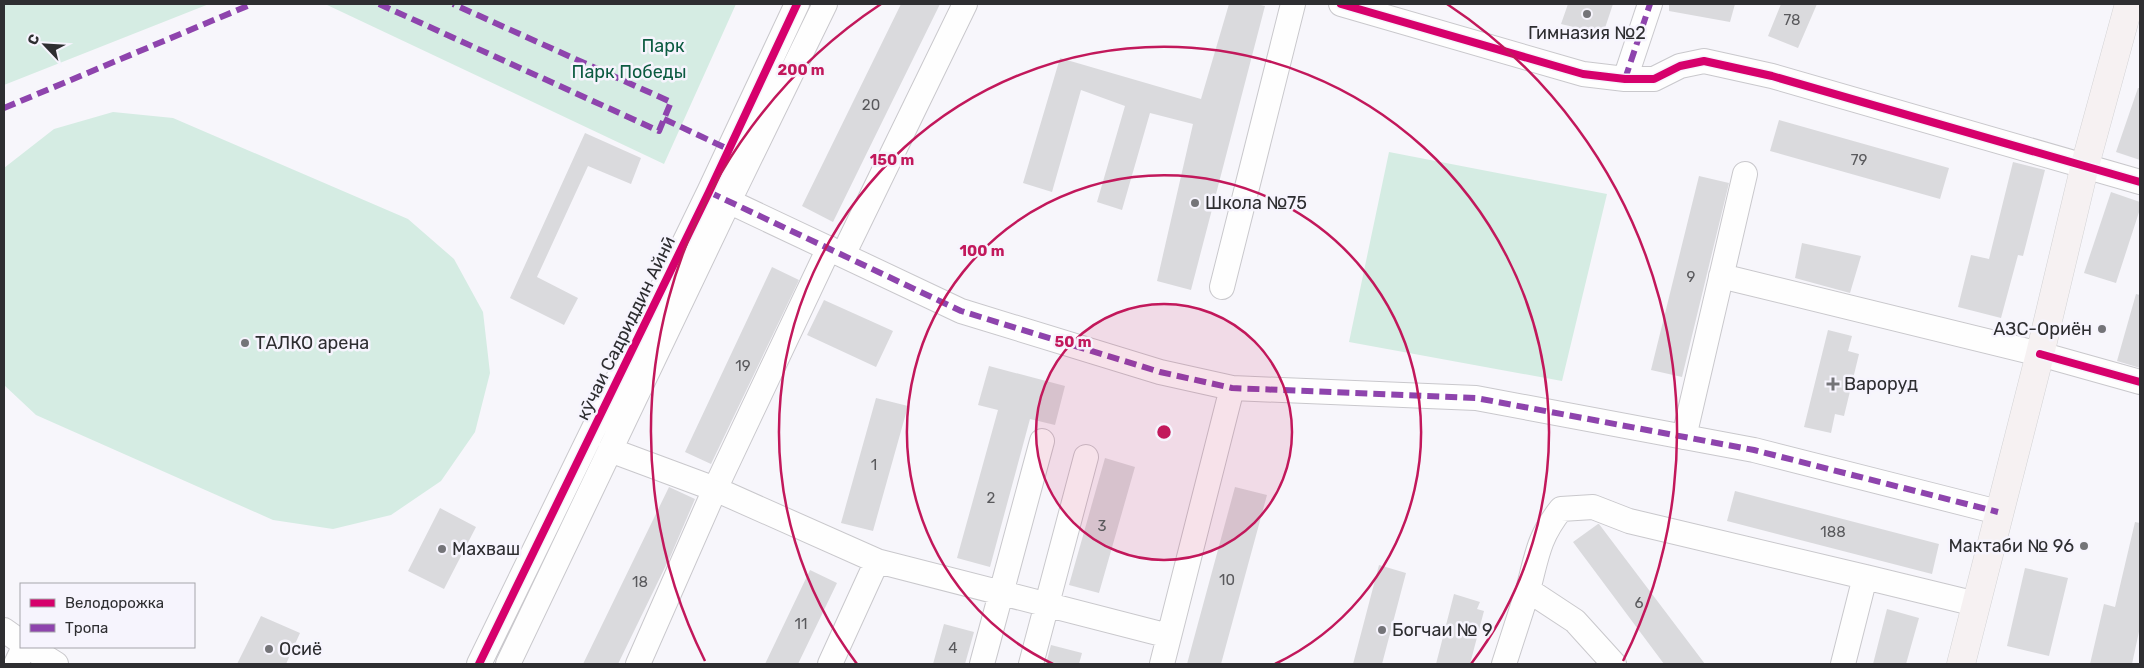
<svg xmlns="http://www.w3.org/2000/svg" width="2144" height="668" viewBox="0 0 2144 668" font-family="Rubik,sans-serif">
  <style>
    .green { fill: #d5ece3 }
    .building { fill: #dadadd }
    .lines { fill: none; stroke-linecap: round; stroke-linejoin: round }
    .minor-casing { stroke: #c9c8cc; stroke-width: 26 }
    .major-casing { stroke: #d2d2d4; stroke-width: 29 }
    .minor { stroke: #fefefe; stroke-width: 24 }
    .major { stroke: #f6f1f2; stroke-width: 28 }
    .quiet { stroke: #8e44ad; stroke-width: 6; stroke-dasharray: 12 6; stroke-linecap: butt }
    .cycleway-casing { stroke: #f6f4fd; stroke-width: 11 }
    .cycleway { stroke: #d6006c; stroke-width: 8 }
    .ring { fill: none; stroke: #c2185b; stroke-width: 2.5 }
    .poi-dot { fill: #747478; stroke: #f6f4fd; stroke-width: 2 }
    .labels { text-anchor: middle; stroke-width: 5; stroke-linejoin: round; paint-order: stroke }
    .number-label { font-size: 15px; fill: #59595c }
    .poi-label { font-size: 18px; fill: #2e2e31; stroke: #f6f4fd; text-anchor: start }
    .park-label { font-size: 18px; fill: #0c5b41; stroke: #f6f4fd }
    .street-label { font-size: 18px; fill: #2e2e31; stroke: #f6f4fd }
    .centre { fill: #c2185b; stroke: #f6f4fd; stroke-width: 2.5 }
    .ring-label { font-size: 15px; text-anchor: middle; font-weight: bold; fill: #c2185b; stroke: #f6f4fd; stroke-width: 5; stroke-linejoin: round; paint-order: stroke }
  </style>
  <rect width="100%" height="100%" fill="#f7f6fb"/>
  <path class="green" d="M4 4H209L4 85Z
    M325 4H736L664 164Z
    M113 112 173 118 408 219 454 259 483 312 490 373 475 432 441 481 391 515 333 529 273 520 36 415 4 385V168L54 129Z
    M1389 152 1607 194 1562 381 1349 342Z"/>
  <path class="building" d="M901 4H940L833 222 802 206Z
    M1229 4H1256L1265 6 1191 290 1157 281 1193 124 1150 113 1122 210 1097 202 1125 106 1081 90 1052 192 1023 183 1060 58 1201 99Z
    M1568 4H1613L1603 34 1561 24Z
    M1669 4H1735L1730 22 1669 11Z
    M1781 4H1817L1798 48 1768 36Z
    M2138 88H2140V160L2116 152Z
    M1779 120 1949 168 1940 199 1770 151Z
    M585 133 641 158 631 184 588 166 537 277 578 298 564 325 510 298Z
    M2013 162 2045 170 2023 256 2018 255 2001 318 1958 307 1971 255 1989 259Z
    M1699 176 1729 183 1682 377 1651 370Z
    M2111 192 2140 202V209L2116 283 2084 273Z
    M1802 243 1861 256 1850 293 1795 278Z
    M772 267 799 280 711 464 685 452Z
    M2136 294 2140 295V368L2117 361Z
    M824 300 893 331 876 367 807 335Z
    M1828 330 1852 336 1848 351 1859 354 1844 416 1835 414 1831 433 1804 427Z
    M989 366 1065 386 1055 425 1030 419 990 567 957 558 998 410 978 405Z
    M876 398 908 406 873 531 841 523Z
    M1105 458 1135 467 1099 593 1069 585Z
    M669 487 695 499 671 555 618 664H583Z
    M1235 487 1267 495 1221 664H1187Z
    M1735 491 1939 544 1932 574 1727 521Z
    M440 508 476 527 444 589 408 571Z
    M2135 522 2140 523V627L2132 664H2090L2104 604 2115 607Z
    M1598 524H1599L1705 664H1664L1573 542Z
    M1379 565 1406 573 1382 664H1353Z
    M2025 568 2068 578 2049 656 2007 646Z
    M810 570 837 583 798 664H765Z
    M1454 594 1480 602 1477 609 1484 611 1470 664H1436Z
    M1887 609 1919 618 1906 664H1873Z
    M261 616 300 633 286 664H237Z
    M944 624 974 632 965 664H933Z
    M1051 645 1082 653 1079 664H1046Z"/>
  <g class="lines">
    <g class="minor-casing">
      <path id="minor" d="M1341 4 1583 74 1625 79H1654L1680 66 1704 61 1772 76 2140 182
        M1625 79 1650 4
        M709 192 961 311 1160 372 1232 388 1476 398 1754 450 1998 512
        M843 255 965 4
        M1721 276 2040 354 2140 382
        M1222 287 1293 4
        M1684 437 1745 174
        M610 450 715 489 877 561 830 664
        M877 561 1169 636
        M1865 577 1976 604
        M1528 590 1575 621 1614 664
        M4 630 21 642
        M29 647 56 664
        M16 664 24 647
        M479 664 709 192 797 4
        M508 664 729 201 825 4
        M638 664 715 489 829 248
        M982 664 1042 441
        M1031 664 1086 457
        M1162 664 1232 388
        M1504 664C1512 640 1520 615 1528 590 1537 556 1538 538 1561 509L1593 507 1629 521 1865 577 1843 664"/>
    </g>
    <g class="major-casing">
      <path id="major" d="M1961 664 2040 354 2085 165 2129 4"/>
    </g>
    <use href="#minor" class="minor"/>
    <use href="#major" class="major"/>
    <path class="quiet" d="M379 4 659 131 671 102 453 4
      M1625 79 1650 4
      M4 108 252 4
      M664 119 728 149
      M709 192 961 311 1160 372 1232 388 1476 398 1754 450 1998 512"/>
    <g class="cycleway-casing">
      <path id="cycleway" d="M1341 4 1583 74 1625 79H1654L1680 66 1704 61 1772 76 2140 182
        M2040 354 2140 382
        M479 664 709 192 797 4"/>
    </g>
    <use href="#cycleway" class="cycleway"/>
  </g>
  <circle cx="1164" cy="432" r="128" fill="#c2185b" fill-opacity=".12"/>
  <g class="ring">
    <circle cx="1164" cy="432" r="128"/>
    <path d="M1053 664A257 257 0 1 1 1275 664"/>
    <path d="M857 664A385 385 0 1 1 1471 664"/>
    <path d="M705 661A513 513 0 0 1 881 4M1447 4A513 513 0 0 1 1623 661"/>
  </g>
  <g class="poi-dot">
    <circle cx="1587" cy="14" r="5"/>
    <circle cx="1195" cy="203" r="5"/>
    <circle cx="2102" cy="329" r="5"/>
    <circle cx="245" cy="343" r="5"/>
    <path d="M1830.5 376.5h5v5h5v5h-5v5h-5v-5h-5v-5h5z"/>
    <circle cx="2084" cy="546" r="5"/>
    <circle cx="442" cy="549" r="5"/>
    <circle cx="1382" cy="630" r="5"/>
    <circle cx="269" cy="649" r="5"/>
  </g>
  <g class="labels">
    <g class="number-label">
      <text x="1792" y="25">78</text>
      <text x="871" y="110">20</text>
      <text x="1859" y="165">79</text>
      <text x="1691" y="282">9</text>
      <text x="743" y="371">19</text>
      <text x="874" y="470">1</text>
      <text x="991" y="503">2</text>
      <text x="1102" y="531">3</text>
      <text x="1833" y="537">188</text>
      <text x="1227" y="585">10</text>
      <text x="640" y="587">18</text>
      <text x="1639" y="608">6</text>
      <text x="801" y="629">11</text>
      <text x="953" y="653">4</text>
    </g>
    <g class="poi-label">
      <text x="1587" y="39" text-anchor="middle">Гимназия №2</text>
      <text x="1205" y="209">Школа №75</text>
      <text x="2092" y="335" text-anchor="end">АЗС-Ориён</text>
      <text x="255" y="349">ТАЛКО арена</text>
      <text x="1844" y="390">Вароруд</text>
      <text x="2074" y="552" text-anchor="end">Мактаби № 96</text>
      <text x="452" y="555">Махваш</text>
      <text x="1392" y="636">Богчаи № 9</text>
      <text x="279" y="655">Осиё</text>
    </g>
    <g class="park-label">
      <text x="663" y="52">Парк</text>
      <text x="629" y="78">Парк Победы</text>
    </g>
    <g class="street-label">
      <text transform="translate(626 328) rotate(-64)" y="6">кӯчаи Садриддин Айнӣ</text>
    </g>
  </g>
  <circle cx="1164" cy="432" r="8" class="centre"/>
  <g class="ring-label">
    <text x="801" y="75">200 m</text>
    <text x="892" y="165">150 m</text>
    <text x="982" y="256">100 m</text>
    <text x="1073" y="347">50 m</text>
  </g>
  <rect width="2144" height="668" fill="none" stroke="#2e2e31" stroke-width="10"/>
  <rect x="20" y="583" width="175" height="65" fill="#f6f4fd" stroke="#a6a5ab"/>
  <rect x="30" y="599" width="25" height="8" fill="#d6006c" stroke="#a6a5ab"/>
  <text x="65" y="608" font-size="15" fill="#2e2e31">Велодорожка</text>
  <rect x="30" y="624" width="25" height="8" fill="#8e44ad" stroke="#a6a5ab"/>
  <text x="65" y="633" font-size="15" fill="#2e2e31">Тропа</text>
  <g transform="translate(45 45) rotate(295)" stroke="#f6f4fd" stroke-width="4" paint-order="stroke">
  <path d="M0-4L9 19L0 12L-9 19Z" fill="#2e2e31"/>
  <text y="-8" font-size="14" font-weight="bold" text-anchor="middle" fill="#2e2e31">С</text>
  </g>
</svg>
